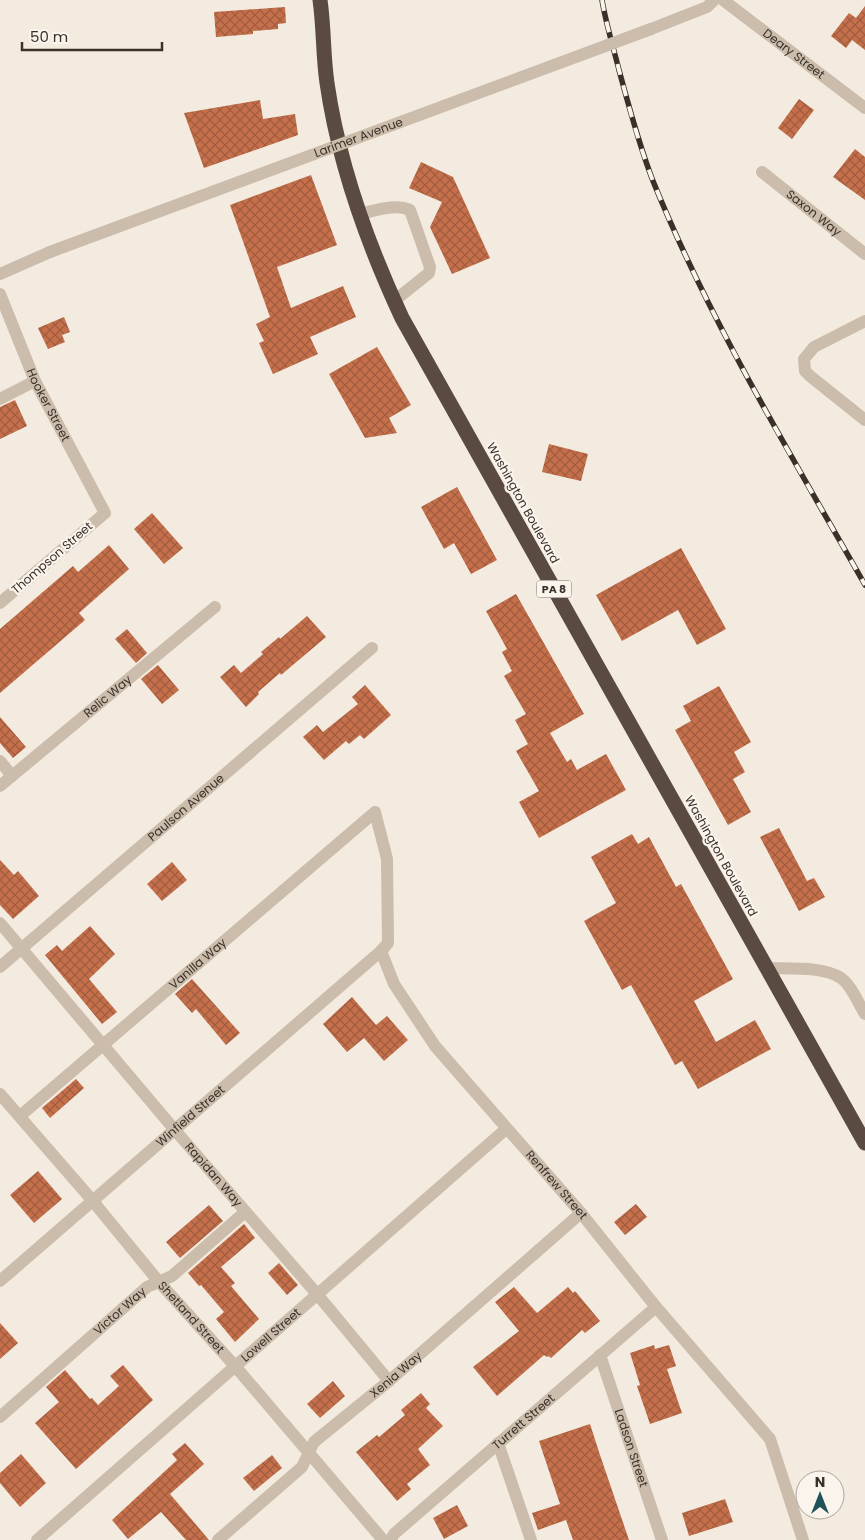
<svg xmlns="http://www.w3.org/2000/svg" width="865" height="1540" viewBox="0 0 865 1540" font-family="Poppins,sans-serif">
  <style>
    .building { fill: url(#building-cross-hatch) }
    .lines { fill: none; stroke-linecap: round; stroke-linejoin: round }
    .minor { stroke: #cbbcab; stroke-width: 12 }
    .highway { stroke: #5a4a41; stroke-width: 15 }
    .rail-casing { stroke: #39302a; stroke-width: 5.5 }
    .rail { stroke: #faf4ec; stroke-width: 4; stroke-dasharray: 11; stroke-linecap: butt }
    .minor-bridge { stroke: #cbbcab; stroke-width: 12 }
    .labels { text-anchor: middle; stroke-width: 4.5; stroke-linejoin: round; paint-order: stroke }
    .shield { fill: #faf4ec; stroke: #736b64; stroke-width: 1 }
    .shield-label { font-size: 11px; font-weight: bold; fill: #39302a }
    .street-label { font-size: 12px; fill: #39302a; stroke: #faf4ec }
  </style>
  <defs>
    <pattern id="building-cross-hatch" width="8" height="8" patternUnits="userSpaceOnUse" patternTransform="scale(1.25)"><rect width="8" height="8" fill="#c5704b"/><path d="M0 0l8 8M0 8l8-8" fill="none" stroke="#a15c3f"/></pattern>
  </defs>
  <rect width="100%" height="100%" fill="#f3ebdf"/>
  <path class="building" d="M865 6V50L852 40 846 48 831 36 849 13 856 18Z
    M285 7 286 23 278 24V29L253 31V34L216 37 214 12Z
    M799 99 814 110 792 139 778 128Z
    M260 100 263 119 295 114 298 135 204 168 184 113Z
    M855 149 865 157V200L833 177Z
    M421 162 453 177 490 258 452 274 430 227 442 202 409 188Z
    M311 175 337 245 277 267 291 308 343 286 356 317 310 337 318 354 273 374 259 343 264 341 256 324 270 317 230 205Z
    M64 317 70 332 62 335 65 342 48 349 38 328Z
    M377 347 411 405 389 418 397 433 365 438 329 374Z
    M15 400 27 426 0 439V407Z
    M549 444 588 454 581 481 542 472Z
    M457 487 497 560 471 574 454 543 444 549 421 507Z
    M152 513 183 548 164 564 134 529Z
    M109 545 129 569 79 613 85 620 0 693V629L73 566 78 572Z
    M681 548 726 629 697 645 678 610 622 641 596 595Z
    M516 594 584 714 550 733 567 762 571 759 577 770 606 754 626 790 539 838 519 802 539 791 516 751 528 744 515 720 526 714 504 676 512 671 502 652 507 649 486 611Z
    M307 616 326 637 281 675 280 673 258 692 259 694 246 707 220 677 234 665 241 673 263 654 261 652 279 637 280 639Z
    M127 629 147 653 136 663 115 639Z
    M158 665 179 690 162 704 141 679Z
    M365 685 391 715 364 739 360 735 349 744 346 741 324 760 303 737 317 725 323 732 358 704 352 697Z
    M719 686 751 742 734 752 745 772 733 779 751 812 728 825 675 730 691 721 683 706Z
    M0 717 26 747 13 758 0 743Z
    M779 828 807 881 814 878 825 897 799 911 760 837Z
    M632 834 638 844 649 837 676 887 681 884 733 979 694 1001 716 1042 755 1020 771 1049 698 1089 682 1061 675 1065 631 985 622 990 584 921 616 903 591 857Z
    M0 860 14 875 18 871 39 896 13 919 0 905Z
    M172 862 187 880 162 901 147 884Z
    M90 926 115 954 89 979 117 1012 102 1024 45 955 57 945 62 951Z
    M192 979 240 1033 226 1045 196 1009 192 1013 175 994Z
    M352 997 376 1025 387 1016 408 1040 384 1061 364 1038 347 1052 323 1024Z
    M76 1079 84 1088 50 1118 42 1108Z
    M38 1171 62 1199 34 1223 10 1195Z
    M636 1204 647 1217 625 1235 614 1222Z
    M209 1205 223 1221 180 1258 166 1242Z
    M244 1224 255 1238 221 1267 235 1283 231 1286 259 1319 235 1342 216 1319 224 1312 201 1285 199 1286 188 1273Z
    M279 1263 298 1285 287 1295 268 1273Z
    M514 1287 537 1313 568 1287 573 1293 575 1291 600 1321 585 1333 582 1330 551 1358 548 1356 547 1357 544 1355 497 1396 473 1367 519 1331 495 1302Z
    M0 1323 18 1343 0 1359Z
    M654 1345 655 1349 669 1345 676 1366 667 1369 682 1413 650 1424 637 1386 640 1385 630 1353Z
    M123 1365 153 1400 76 1469 35 1423 59 1402 46 1387 65 1370 90 1399 92 1398 98 1405 119 1386 110 1376Z
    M333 1381 345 1396 320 1418 307 1404Z
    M421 1393 430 1404 426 1408 443 1426 418 1449 430 1465 407 1484 411 1489 397 1501 356 1452 377 1435 379 1437 405 1415 401 1410Z
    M590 1424 600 1455 629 1540H573L566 1520 538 1530 532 1513 560 1504 539 1441Z
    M185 1443 204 1464 170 1494 209 1540H186L161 1512 128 1539 112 1520 177 1460 172 1454Z
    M21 1454 46 1483 20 1507 0 1483V1473Z
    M272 1455 282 1468 254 1491 243 1478Z
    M725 1499 733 1522 689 1536 682 1513Z
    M457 1505 468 1526 444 1539 433 1518Z"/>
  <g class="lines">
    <g class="minor">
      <path id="s1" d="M723 0 865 108"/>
      <path d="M651 29 707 7 714 0"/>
      <path id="s2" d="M762 172 865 254"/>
      <path d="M359 214C375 211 394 203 410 210L430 267 429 273 394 301"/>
      <path d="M0 274 50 252"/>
      <path id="s3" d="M0 294 35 381 105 513 0 603"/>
      <path d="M865 321 814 347 804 359 805 371 810 376 865 420"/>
      <path d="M0 399 35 381"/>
      <path d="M0 761 12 776"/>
      <path id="s4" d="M0 786 215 607"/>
      <path id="s5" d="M0 923 174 1129 317 1294 389 1381"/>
      <path id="s6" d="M0 967 372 648"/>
      <path d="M767 968C788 969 823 966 841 978 852 986 858 1003 865 1014"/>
      <path id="s7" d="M0 1094 92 1200 159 1282 235 1366 383 1540"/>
      <path id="s8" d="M20 1116 375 812 387 859 388 943 381 951 394 984 435 1046 581 1213 656 1307 770 1439 803 1540"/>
      <path id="s9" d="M0 1281 381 951"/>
      <path id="s10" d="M600 1355 662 1540"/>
      <path id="s11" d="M0 1417 147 1287 172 1276 245 1212"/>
      <path d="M498 1443 531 1540"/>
      <path id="s12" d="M37 1540 506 1129"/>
      <path id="s13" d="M218 1540 302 1467 314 1442 389 1381 581 1213"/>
      <path id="s14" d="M391 1540 394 1534 656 1307"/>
    </g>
    <path class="highway" d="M320 0C324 28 323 56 327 83 339 166 367 243 402 318L865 1143"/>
    <g class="rail-casing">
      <path id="rail" d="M602 0C606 24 613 46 619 70 629 107 639 145 653 181 710 322 790 453 865 585"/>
    </g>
    <use href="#rail" class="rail"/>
    <path class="minor-bridge" id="s15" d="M50 252 651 29"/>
  </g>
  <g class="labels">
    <rect class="shield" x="536.5" y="580.5" width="35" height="17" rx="4"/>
    <g class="shield-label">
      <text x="554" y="593">PA 8</text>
    </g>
    <g class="street-label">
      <text dy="4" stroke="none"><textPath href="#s1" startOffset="89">Deary Street</textPath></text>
      <text dy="4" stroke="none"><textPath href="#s15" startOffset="329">Larimer Avenue</textPath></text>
      <text dy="4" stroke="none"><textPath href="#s2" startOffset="66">Saxon Way</textPath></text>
      <text dy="4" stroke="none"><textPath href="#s3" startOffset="121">Hooker Street</textPath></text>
      <text transform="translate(523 503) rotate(61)" y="4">Washington Boulevard</text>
      <text transform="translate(52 558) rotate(-41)" y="4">Thompson Street</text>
      <text dy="4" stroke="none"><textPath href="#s4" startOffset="140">Relic Way</textPath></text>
      <text dy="4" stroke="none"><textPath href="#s6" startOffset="245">Paulson Avenue</textPath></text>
      <text transform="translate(721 856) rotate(61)" y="4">Washington Boulevard</text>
      <text dy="4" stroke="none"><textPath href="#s8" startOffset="234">Vanilla Way</textPath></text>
      <text dy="4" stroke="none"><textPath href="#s9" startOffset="252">Winfield Street</textPath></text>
      <text dy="4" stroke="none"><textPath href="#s5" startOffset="330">Rapidan Way</textPath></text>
      <text dy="4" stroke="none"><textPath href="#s8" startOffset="905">Renfrew Street</textPath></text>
      <text dy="4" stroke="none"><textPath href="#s11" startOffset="160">Victor Way</textPath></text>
      <text dy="4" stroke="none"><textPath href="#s7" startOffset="294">Shetland Street</textPath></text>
      <text dy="4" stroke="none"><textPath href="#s12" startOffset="311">Lowell Street</textPath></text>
      <text dy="4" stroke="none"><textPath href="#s13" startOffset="245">Xenia Way</textPath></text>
      <text dy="4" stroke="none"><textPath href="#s14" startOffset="178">Turrett Street</textPath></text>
      <text dy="4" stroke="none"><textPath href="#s10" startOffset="98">Ladson Street</textPath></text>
    </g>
  </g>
  <g transform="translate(820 1495)"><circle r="24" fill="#faf4ec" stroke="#ada69e"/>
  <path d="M0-4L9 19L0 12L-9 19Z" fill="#1f535b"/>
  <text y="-8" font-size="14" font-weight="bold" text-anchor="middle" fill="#39302a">N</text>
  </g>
  <path d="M22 42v8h140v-8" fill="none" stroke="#39302a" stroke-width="2.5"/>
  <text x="30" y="42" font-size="15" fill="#39302a" stroke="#faf4ec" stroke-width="4" paint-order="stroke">50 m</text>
</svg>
